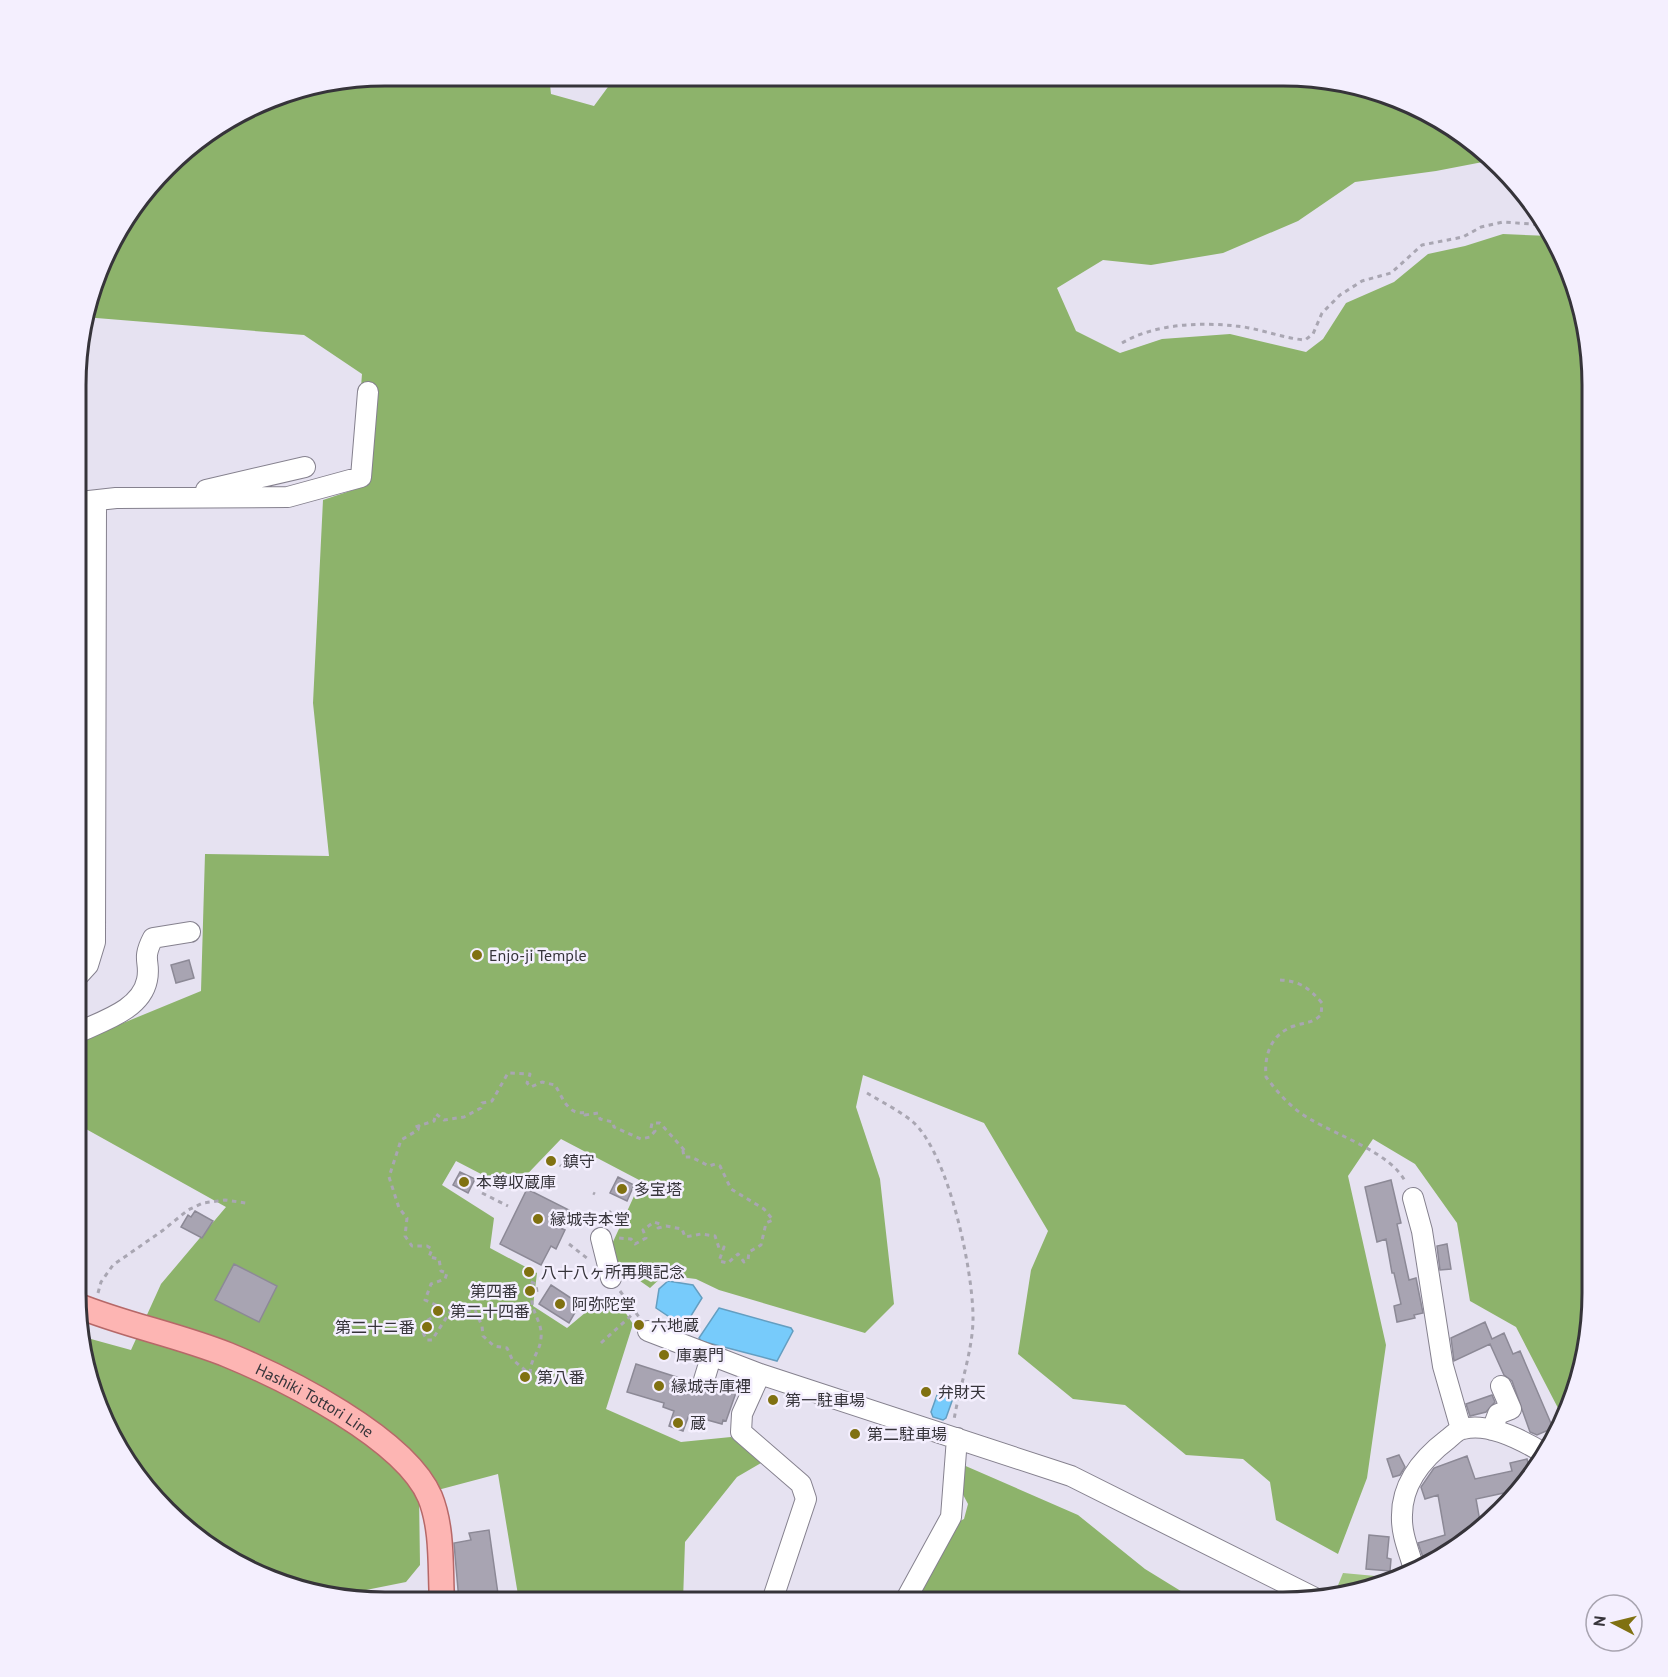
<svg xmlns="http://www.w3.org/2000/svg" width="1668" height="1677" viewBox="0 0 1668 1677" font-family="'PT Sans','Noto Sans JP',sans-serif">
  <style>
    .green { fill: #a1c483 }
    .forest { fill: #8db36b }
    .water { fill: #77cbfb; stroke: #649ec1; stroke-width: 1.5 }
    .building { fill: #a8a4b2; stroke: #8c8996; stroke-width: 1.5 }
    .lines { fill: none; stroke-linecap: round; stroke-linejoin: round }
    .minor-casing { stroke: #85818e; stroke-width: 22 }
    .major-casing { stroke: #b66868; stroke-width: 27 }
    .path { stroke: #a9a6b2; stroke-width: 3; stroke-dasharray: 4.5 4.5; stroke-linecap: butt }
    .minor { stroke: #fff; stroke-width: 20 }
    .major { stroke: #fdb5b3; stroke-width: 24 }
    .poi-dot { fill: #807111; stroke: #f4effe; stroke-width: 2 }
    .labels { text-anchor: middle; stroke-width: 5; stroke-linejoin: round; paint-order: stroke }
    .poi-label { font-size: 16px; fill: #36343a; stroke: #f4effe; text-anchor: start }
    .street-label { font-size: 16px; fill: #36343a; stroke: #f4effe }
    .rim { fill: none; stroke: #36343a; stroke-width: 3 }
  </style>
  <rect width="100%" height="100%" fill="#e6e2f1"/>
  <path class="green" d="M1343 1573 1397 1578 1383 1585 1334 1595Z"/>
  <path class="forest" d="M385 75H549L551 94 594 106 616 76 1323 78 1438 117 1488 161 1436 171 1355 182 1298 221 1223 253 1151 265 1103 260 1057 288 1076 331 1120 353 1162 339 1230 334 1306 352 1323 339 1346 303 1394 282 1428 254 1465 246 1503 234 1550 236 1576 285 1592 365V1312L1582 1373 1565 1414 1559 1410 1516 1327 1470 1301 1457 1223 1415 1164 1373 1139 1348 1176 1386 1345 1367 1478 1338 1554 1276 1520 1270 1482 1243 1459 1186 1455 1125 1405 1073 1399 1018 1354 1031 1270 1048 1231 984 1123 863 1075 856 1107 880 1179 894 1304 865 1333 719 1290 696 1279 664 1275 650 1288 606 1257 641 1181 561 1139 512 1190 456 1161 442 1185 494 1218 490 1248 537 1273 533 1306 567 1328 604 1297H615L633 1324 606 1409 681 1442 731 1437 761 1463 737 1477 685 1542 683 1601H519L498 1474 419 1495 420 1565 406 1582 356 1592 351 1599 304 1591 230 1561 139 1480 92 1392 80 1336 131 1350 161 1284 226 1207 77 1124V1042L201 991 205 854 329 856 313 703 323 500 353 490 362 374 304 335 84 317 116 230 181 152 285 92Z
    M961 1464 1078 1515 1145 1569 1197 1601H912L954 1524 964 1519 968 1504 959 1487Z"/>
  <path class="water" d="M668 1281 693 1285 702 1298 686 1324 677 1322 656 1308 659 1289Z
    M719 1308 791 1328 793 1331 777 1361 701 1341 699 1338Z
    M942 1393 950 1396 952 1401 946 1418 943 1420 933 1417 931 1412 937 1395Z"/>
  <path class="building" d="M189 960 194 978 176 983 171 965Z
    M460 1172 475 1179 468 1193 453 1185Z
    M618 1177 634 1185 627 1201 610 1193Z
    M1391 1180 1401 1223 1397 1224 1409 1280 1416 1278 1423 1313 1414 1315 1415 1318 1397 1322 1394 1306 1401 1304 1394 1273H1392L1386 1239 1377 1242 1365 1187Z
    M527 1189 569 1210 560 1228 565 1230 556 1249 551 1246 541 1265 500 1244Z
    M195 1211 213 1221 202 1238 181 1227 188 1215 191 1217Z
    M1447 1244 1451 1269 1440 1270 1437 1246Z
    M234 1264 277 1286 259 1322 215 1300Z
    M551 1285 580 1304 569 1323 539 1304Z
    M1485 1322 1492 1339 1504 1333 1513 1354 1520 1351 1553 1428 1537 1435 1530 1432 1512 1381 1504 1375 1490 1344 1454 1361 1451 1338Z
    M636 1364 692 1382 701 1392 712 1389 716 1381 738 1387 726 1421 723 1420 722 1424 689 1415 683 1431 669 1426 674 1411 663 1407 664 1403 627 1392Z
    M1492 1395 1495 1402 1486 1412 1470 1416 1466 1404Z
    M1399 1455 1405 1467 1400 1475 1393 1477 1387 1459Z
    M1467 1456 1475 1479 1512 1471 1510 1463 1527 1459 1529 1467 1535 1466 1513 1491 1476 1499 1481 1527 1471 1538 1425 1563 1418 1543 1445 1535 1438 1495 1425 1499 1421 1487 1434 1468Z
    M489 1530 499 1601H459L454 1543 471 1540 469 1533Z
    M1369 1535 1389 1537 1387 1558 1391 1559 1390 1571 1366 1569Z"/>
  <g class="lines">
    <g class="minor-casing">
      <path id="minor" d="M206 490 305 467
        M80 502 116 498 288 497 361 477 368 392
        M77 977 88 965 95 942 96 502
        M77 1033C102 1021 141 1010 147 980 151 961 141 961 153 938L190 932
        M1413 1198 1422 1231 1443 1366 1461 1429
        M601 1238 611 1278
        M648 1331 760 1374 1071 1476 1317 1599
        M760 1374 742 1414 741 1432 801 1484 806 1499 772 1601
        M704 1380 711 1357
        M1492 1430 1498 1414 1511 1409 1501 1386
        M1414 1569C1409 1551 1401 1534 1402 1515 1402 1482 1423 1458 1448 1439 1452 1436 1457 1430 1463 1429 1489 1422 1524 1441 1545 1454
        M905 1601 951 1517 957 1438"/>
    </g>
    <g class="major-casing">
      <g id="major">
        <path id="s1" d="M76 1305C125 1325 178 1335 228 1355 286 1379 405 1438 430 1497 443 1529 440 1568 442 1601"/>
      </g>
    </g>
    <path class="path" d="M1122 343C1154 324 1199 322 1236 326 1259 328 1281 338 1305 340L1313 334 1322 313 1340 295 1362 281 1391 273 1422 245 1463 237 1481 227 1503 222 1545 225
      M1280 980C1300 981 1309 988 1322 1003L1321 1015C1311 1024 1305 1022 1294 1026 1271 1034 1264 1055 1266 1077 1278 1093 1292 1109 1310 1119 1338 1136 1392 1153 1406 1183
      M867 1093C882 1102 900 1111 913 1122 949 1154 974 1274 973 1321 972 1354 959 1388 954 1420
      M560 1165 561 1166
      M482 1193 508 1206
      M593 1193 595 1194
      M610 1212 611 1211
      M569 1244 588 1259
      M529 1274V1281L536 1284 537 1292H532C529 1311 543 1321 541 1338 540 1354 527 1361 531 1379L525 1381 526 1371 512 1359 507 1348 494 1346 483 1336 482 1326 475 1310 450 1312 432 1340H427L422 1331 428 1320 443 1311 436 1305 425 1300 431 1284 445 1279 447 1273 441 1271 439 1259 429 1257 432 1249 427 1246H412L405 1236 407 1218 399 1208 389 1177 401 1140 418 1130 419 1126 415 1127 434 1121 436 1114 444 1120 464 1117 481 1108 482 1103 492 1101 508 1073 530 1074 527 1083 531 1087 542 1082 555 1085C562 1096 568 1117 586 1112L585 1115 598 1113 600 1119 613 1122 614 1127 641 1139 650 1137 655 1131 651 1128 652 1123H660L686 1152 683 1151 684 1157H691L709 1166 715 1164 720 1166 731 1189 764 1209 773 1220 766 1223 761 1245 749 1252 748 1260 744 1262 738 1254 728 1263 719 1261 724 1247 719 1248 715 1236 701 1234 685 1237 682 1229 666 1226 658 1228 660 1224 654 1222 643 1230 646 1238 635 1244 631 1239 618 1238
      M620 1291 639 1317
      M98 1293 101 1282 113 1265 162 1231 188 1210 203 1203 225 1200 246 1203
      M601 1343 635 1312"/>
    <use href="#minor" class="minor"/>
    <use href="#major" class="major"/>
  </g>
  <g class="poi-dot">
    <circle cx="477" cy="955" r="6"/>
    <circle cx="551" cy="1161" r="6"/>
    <circle cx="464" cy="1182" r="6"/>
    <circle cx="622" cy="1189" r="6"/>
    <circle cx="538" cy="1219" r="6"/>
    <circle cx="529" cy="1272" r="6"/>
    <circle cx="530" cy="1291" r="6"/>
    <circle cx="560" cy="1304" r="6"/>
    <circle cx="438" cy="1311" r="6"/>
    <circle cx="639" cy="1325" r="6"/>
    <circle cx="427" cy="1327" r="6"/>
    <circle cx="664" cy="1355" r="6"/>
    <circle cx="525" cy="1377" r="6"/>
    <circle cx="659" cy="1386" r="6"/>
    <circle cx="926" cy="1392" r="6"/>
    <circle cx="773" cy="1400" r="6"/>
    <circle cx="678" cy="1423" r="6"/>
    <circle cx="855" cy="1434" r="6"/>
  </g>
  <g class="labels">
    <g class="poi-label">
      <text x="489" y="961">Enjo-ji Temple</text>
      <text x="563" y="1167">鎮守</text>
      <text x="476" y="1188">本尊収蔵庫</text>
      <text x="634" y="1195">多宝塔</text>
      <text x="550" y="1225">縁城寺本堂</text>
      <text x="541" y="1278">八十八ヶ所再興記念</text>
      <text x="518" y="1297" text-anchor="end">第四番</text>
      <text x="572" y="1310">阿弥陀堂</text>
      <text x="450" y="1317">第二十四番</text>
      <text x="651" y="1331">六地蔵</text>
      <text x="415" y="1333" text-anchor="end">第二十ニ番</text>
      <text x="676" y="1361">庫裏門</text>
      <text x="537" y="1383">第八番</text>
      <text x="671" y="1392">縁城寺庫裡</text>
      <text x="938" y="1398">弁財天</text>
      <text x="785" y="1406">第一駐車場</text>
      <text x="690" y="1429">蔵</text>
      <text x="867" y="1440">第二駐車場</text>
    </g>
    <g class="street-label">
      <text dy="6" stroke="none"><textPath href="#s1" startOffset="258">Hashiki Tottori Line</textPath></text>
    </g>
  </g>
  <path d="M0 0H1668V1677H0ZM385 86H1283A299 299 0 0 1 1582 385V1293A299 299 0 0 1 1283 1592H385A299 299 0 0 1 86 1293V385A299 299 0 0 1 385 86Z" fill="#f4effe" fill-rule="evenodd"/>
  <path class="rim" d="M385 86H1283A299 299 0 0 1 1582 385V1293A299 299 0 0 1 1283 1592H385A299 299 0 0 1 86 1293V385A299 299 0 0 1 385 86Z"/>
  <g transform="translate(1614 1623) rotate(277)"><circle r="28" fill="#f4effe" stroke="#a8a4b0" stroke-width="1.5"/>
  <path d="M0-4.5L10 22L0 15L-10 22Z" fill="#807111"/>
  <text y="-9" font-size="16" font-weight="bold" text-anchor="middle" fill="#36343a">N</text>
  </g>
</svg>
